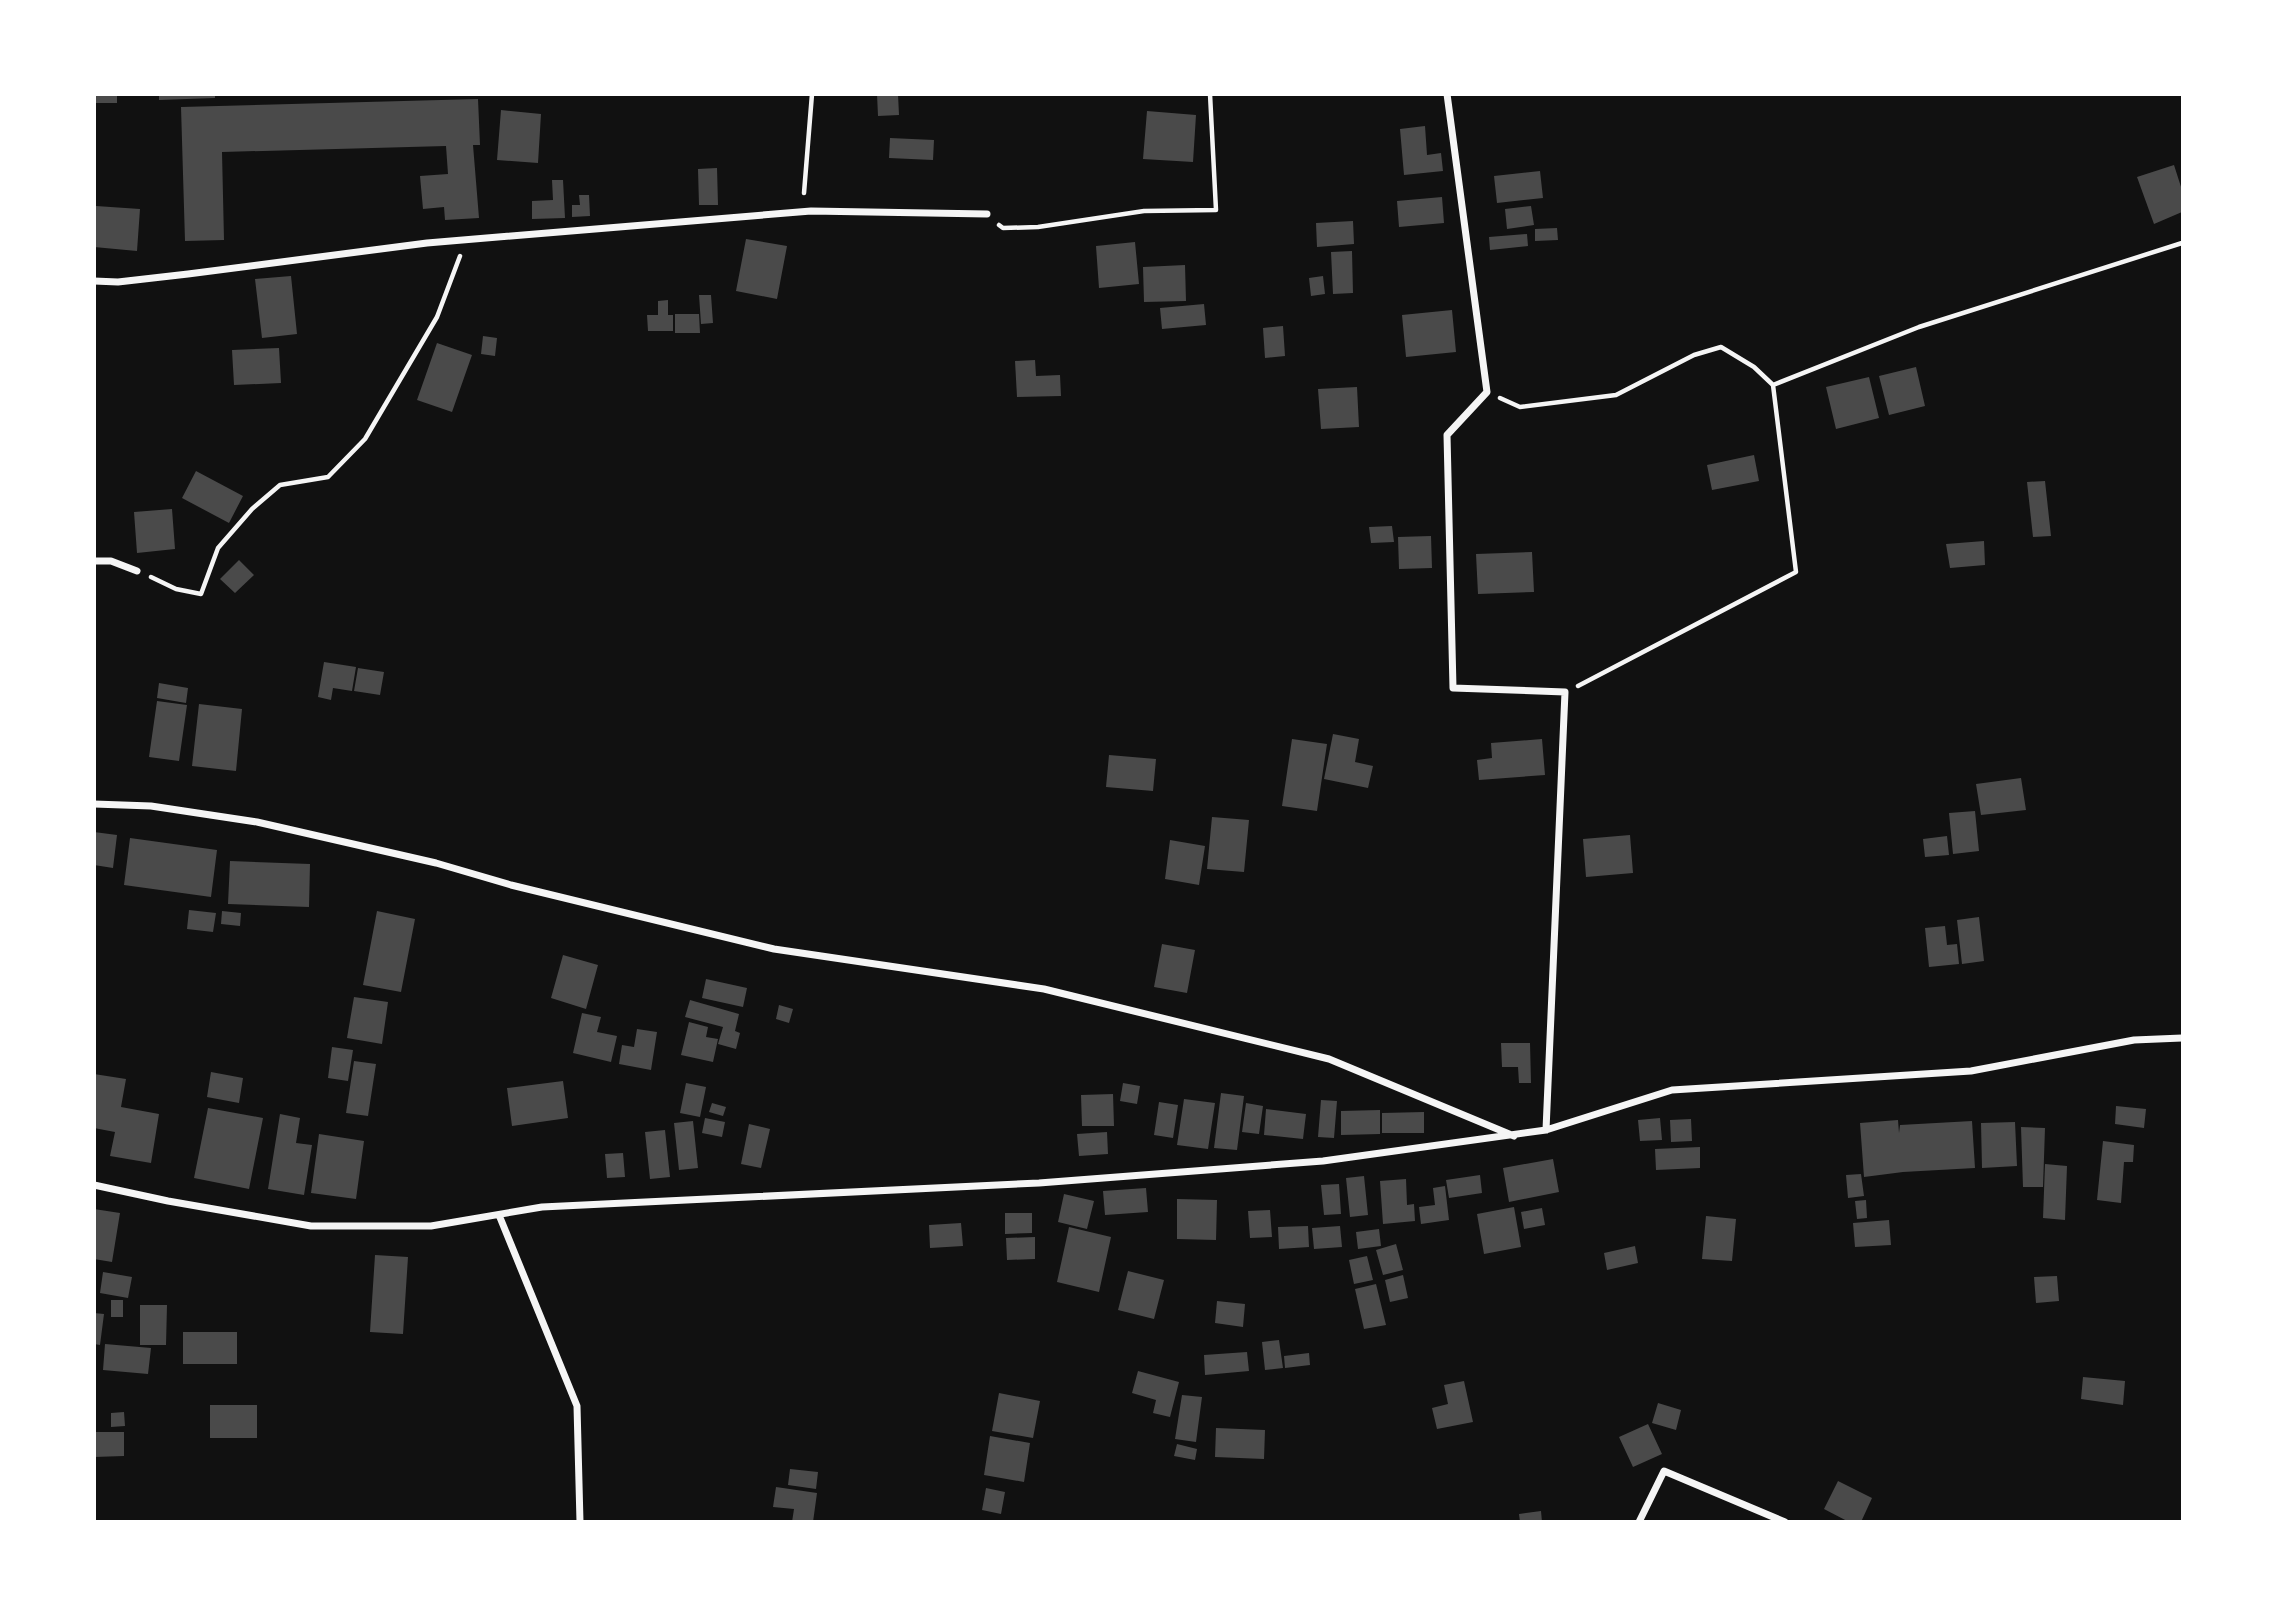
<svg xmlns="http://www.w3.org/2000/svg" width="2277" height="1616" viewBox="0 0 2277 1616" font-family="'DM Sans',sans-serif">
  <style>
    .building { fill: #4a4a4a }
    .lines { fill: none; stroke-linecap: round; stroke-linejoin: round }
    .path { stroke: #f5f5f5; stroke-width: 4.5 }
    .minor { stroke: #f5f5f5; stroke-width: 7 }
  </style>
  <rect width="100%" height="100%" fill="#111"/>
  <path class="building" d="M94 94H117V103H94Z
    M159 94H215V98L159 100Z
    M877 94H898L899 115 878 116Z
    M478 99 480 145H473L479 218 445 220 444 207 423 209 420 176 448 174 446 146 222 152 224 240 185 241 181 107Z
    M501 110 541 114 538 163 497 160Z
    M1147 111 1196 115 1193 162 1143 159Z
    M1425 126 1427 155 1441 153 1443 171 1404 175 1400 129Z
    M890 138 934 140 933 160 889 158Z
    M2174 165 2182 190V212L2154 224 2137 177Z
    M717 168 718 205H699L698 169Z
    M1540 171 1543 198 1497 203 1494 176Z
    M552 180H563L565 218 532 219V201L553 200Z
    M579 195H589L590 216 572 217V205H580Z
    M1442 197 1444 223 1399 227 1397 201Z
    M96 206 140 209 137 251 94 247Z
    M1531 206 1534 225 1507 229 1505 209Z
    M1353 221 1354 244 1317 247 1316 223Z
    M1557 228 1558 240 1535 241V229Z
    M1527 234 1528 246 1490 250 1489 237Z
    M746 239 787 246 777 299 736 291Z
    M1135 242 1139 284 1099 288 1096 246Z
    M1352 251 1353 293 1333 294 1331 252Z
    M1185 265 1186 301 1144 302 1143 267Z
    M291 276 297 334 262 338 255 279Z
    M1323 276 1325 294 1311 296 1309 278Z
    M699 295H711L713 323 701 324Z
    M668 300V315H673V331H648L647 315H658V301Z
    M1204 304 1206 325 1162 329 1160 308Z
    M1452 310 1456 352 1406 357 1402 315Z
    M675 314H699L700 333H675Z
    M1283 326 1285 356 1265 358 1263 328Z
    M483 336 497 338 495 356 481 354Z
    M437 343 472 355 452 412 417 400Z
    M279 348 281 383 234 385 232 350Z
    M1035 360 1036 376 1060 375 1061 396 1017 397 1015 361Z
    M1916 367 1925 406 1889 415 1879 376Z
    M1869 377 1879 418 1836 429 1826 387Z
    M1357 387 1359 427 1321 429 1318 389Z
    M1754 455 1759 481 1712 490 1707 465Z
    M196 471 243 496 229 523 182 498Z
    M2045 481 2051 536 2033 537 2027 482Z
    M172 509 175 549 137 553 134 512Z
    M1392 526 1394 542 1371 543 1369 527Z
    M1431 536 1432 568 1399 569 1398 537Z
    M1984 541 1985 565 1950 568 1946 544Z
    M1532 552 1534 592 1478 594 1476 554Z
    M239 560 254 575 235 593 220 579Z
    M324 662 356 667 352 691 333 688 331 700 318 697Z
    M358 668 384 672 380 695 354 691Z
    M159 683 188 688 186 703 157 698Z
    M157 701 187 705 179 761 149 757Z
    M199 704 242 709 236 771 192 766Z
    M1333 734 1359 739 1355 762 1373 766 1368 788 1324 779Z
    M1292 739 1327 744 1317 811 1282 806Z
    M1542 739 1545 775 1479 780 1477 760 1492 758 1491 743Z
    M1109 755 1156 759 1153 791 1106 787Z
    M2021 778 2026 810 1981 815 1976 784Z
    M1975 811 1979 851 1953 854 1949 813Z
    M1212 817 1249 820 1244 872 1207 869Z
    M94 832 117 835 113 868 94 865Z
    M1630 835 1633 873 1586 877 1583 839Z
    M1947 836 1949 855 1925 857 1923 839Z
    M130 838 217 850 211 897 124 885Z
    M1170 840 1205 846 1199 885 1165 879Z
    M230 861 310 864 309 907 228 904Z
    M189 910 216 913 213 932 187 929Z
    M222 911 241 913 240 926 221 924Z
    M377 911 415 919 401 992 363 985Z
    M1979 917 1984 961 1962 964 1957 920Z
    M1945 926 1947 945 1957 944 1959 964 1929 967 1925 928Z
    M1162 944 1195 950 1187 993 1154 987Z
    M563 955 598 965 586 1009 551 998Z
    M706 979 747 988 743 1007 702 998Z
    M354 997 388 1002 382 1044 347 1038Z
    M690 1000 739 1014 735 1031 740 1033 736 1049 718 1044 723 1027 685 1017Z
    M779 1005 793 1009 789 1023 776 1019Z
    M582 1013 601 1017 597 1032 617 1036 611 1062 573 1053Z
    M689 1022 708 1027 706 1037 718 1039 713 1062 681 1055Z
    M637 1029 657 1032 651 1070 619 1064 622 1045 634 1047Z
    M1501 1043H1530L1531 1083H1519L1518 1067H1502Z
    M332 1047 353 1050 348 1081 328 1078Z
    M354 1061 376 1064 368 1116 346 1113Z
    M211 1072 243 1078 239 1103 207 1097Z
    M94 1074 126 1079 121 1107 159 1114 151 1163 110 1156 115 1132 94 1128Z
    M563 1081 568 1118 512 1126 507 1088Z
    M686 1083 706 1087 700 1117 680 1113Z
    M1123 1083 1140 1086 1137 1104 1120 1101Z
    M1221 1093 1244 1096 1237 1150 1214 1148Z
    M1113 1094 1114 1126H1082L1081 1095Z
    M1184 1099 1215 1103 1208 1149 1177 1145Z
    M1321 1100 1337 1101 1334 1138 1318 1137Z
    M1159 1102 1178 1105 1173 1138 1154 1135Z
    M712 1103 726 1107 723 1116 709 1112Z
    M1246 1103 1263 1106 1259 1134 1242 1132Z
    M2116 1106 2146 1109 2144 1128 2115 1124Z
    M208 1108 263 1118 249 1189 194 1178Z
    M1266 1109 1306 1114 1303 1139 1264 1135Z
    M1380 1110V1134L1341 1135V1111Z
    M1424 1112V1133H1382V1113Z
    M280 1114 300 1118 296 1143 312 1145 304 1195 268 1189Z
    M705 1118 725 1122 722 1137 702 1133Z
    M1660 1118 1662 1140 1640 1141 1638 1120Z
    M1691 1119 1692 1141 1671 1142 1670 1120Z
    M1898 1120 1899 1133 1900 1125 1972 1121 1975 1168 1903 1172 1864 1177 1860 1123Z
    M693 1121 698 1168 679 1170 674 1123Z
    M2015 1122 2017 1166 1982 1168 1981 1123Z
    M749 1124 770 1129 761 1168 741 1164Z
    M2021 1127 2045 1128 2043 1187H2023Z
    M665 1130 670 1177 650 1179 645 1132Z
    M1107 1132 1108 1154 1079 1156 1077 1134Z
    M319 1134 364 1141 356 1199 311 1193Z
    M2103 1141 2134 1145 2133 1162H2124L2121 1203 2097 1200Z
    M1700 1147V1168L1656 1170 1655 1149Z
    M623 1153 625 1177 607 1178 605 1154Z
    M1553 1159 1559 1192 1509 1202 1503 1168Z
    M2045 1164 2067 1166 2065 1220 2043 1218Z
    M1861 1174 1864 1196 1848 1198 1846 1175Z
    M1480 1175 1482 1193 1449 1198 1446 1180Z
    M1364 1176 1368 1215 1350 1217 1346 1178Z
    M1406 1179 1407 1205 1414 1204 1415 1221 1383 1224 1380 1181Z
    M1339 1184 1341 1214 1324 1215 1321 1185Z
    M1445 1186 1449 1220 1421 1224 1419 1207 1435 1205 1433 1188Z
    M1146 1188 1148 1212 1105 1215 1103 1191Z
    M1064 1194 1094 1201 1087 1229 1058 1222Z
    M1177 1199 1217 1200 1216 1240 1177 1239Z
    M1866 1200 1867 1218 1857 1219 1855 1201Z
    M1514 1207 1521 1247 1484 1254 1477 1214Z
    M1542 1208 1545 1225 1524 1229 1521 1212Z
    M94 1209 120 1213 112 1262 94 1259Z
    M1270 1210 1272 1237 1250 1238 1248 1211Z
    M1005 1213H1032V1233L1005 1234Z
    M1706 1216 1736 1219 1732 1261 1702 1259Z
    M1889 1220 1891 1245 1855 1247 1853 1223Z
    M961 1223 963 1246 930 1248 929 1225Z
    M1308 1226 1309 1247 1279 1249 1278 1227Z
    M1340 1226 1342 1247 1314 1249 1312 1228Z
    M1069 1227 1111 1237 1099 1292 1057 1282Z
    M1379 1229 1381 1246 1358 1249 1356 1232Z
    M1035 1237V1259L1007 1260 1006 1238Z
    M1396 1244 1403 1270 1383 1275 1376 1250Z
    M1635 1246 1638 1263 1607 1270 1604 1253Z
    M375 1255 408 1257 403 1334 370 1332Z
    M1367 1256 1373 1280 1354 1284 1349 1260Z
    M1128 1271 1164 1280 1154 1319 1118 1310Z
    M103 1272 132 1277 128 1298 100 1293Z
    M1403 1275 1408 1298 1390 1302 1385 1280Z
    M2057 1276 2059 1301 2036 1303 2034 1277Z
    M1376 1284 1386 1325 1364 1329 1355 1289Z
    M111 1300H123V1317H111Z
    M1217 1301 1245 1304 1243 1327 1215 1323Z
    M140 1305H167L166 1345H140Z
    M94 1313 104 1314 100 1345 94 1344Z
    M183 1332H237V1364H183Z
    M1279 1340 1283 1368 1265 1370 1262 1342Z
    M105 1344 151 1348 148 1374 103 1370Z
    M1247 1352 1249 1371 1205 1375 1204 1355Z
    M1309 1353 1310 1365 1285 1368 1284 1356Z
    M1138 1371 1179 1382 1170 1417 1153 1413 1156 1400 1132 1393Z
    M2083 1377 2125 1381 2123 1405 2081 1399Z
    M1464 1381 1473 1422 1437 1429 1432 1408 1448 1404 1444 1385Z
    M999 1393 1040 1401 1033 1438 992 1431Z
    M1182 1395 1202 1397 1196 1442 1175 1439Z
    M1658 1403 1681 1410 1676 1430 1652 1423Z
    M210 1405H257V1438H210Z
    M124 1412 125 1426 111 1427V1413Z
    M1648 1424 1662 1454 1633 1467 1619 1437Z
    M1216 1428 1265 1430 1264 1459 1215 1457Z
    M94 1432H124V1456L94 1457Z
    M990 1436 1030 1443 1024 1482 984 1475Z
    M1177 1444 1197 1449 1195 1460 1174 1456Z
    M790 1469 818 1472 816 1489 788 1485Z
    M1838 1481 1872 1498 1861 1522H1849L1824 1509Z
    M776 1487 817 1493 813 1522H792L794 1509 773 1507Z
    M986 1488 1005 1492 1001 1514 982 1510Z
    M1541 1511 1542 1522H1520L1519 1514Z"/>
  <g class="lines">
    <path class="path" d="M804 193 812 94
      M999 225 1003 228 1038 227 1144 211 1216 210 1210 94
      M1500 398 1520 407 1616 395 1694 355 1721 347 1754 367 1773 385
      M151 577 176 589 201 594 218 548 252 509 280 485 328 477 365 439 437 317 460 256
      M1578 686 1796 572 1773 385 1919 327 2182 243"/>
    <path class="minor" d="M1447 94 1487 392 1447 435 1453 688 1565 692 1546 1130
      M94 281 118 282 188 274 427 243 811 211 987 214
      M94 561H111L137 571
      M94 804 151 806 257 822 436 863 511 885 774 949 1044 989 1329 1059 1514 1136
      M94 1185 168 1201 311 1226H431L542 1207 1039 1183 1323 1161 1546 1130 1672 1090 1971 1071 2134 1040 2182 1038
      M499 1215 577 1406 580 1522
      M1639 1522 1664 1471 1785 1522"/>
  </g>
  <rect width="2277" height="1616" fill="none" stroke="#ffffff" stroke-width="192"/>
</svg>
